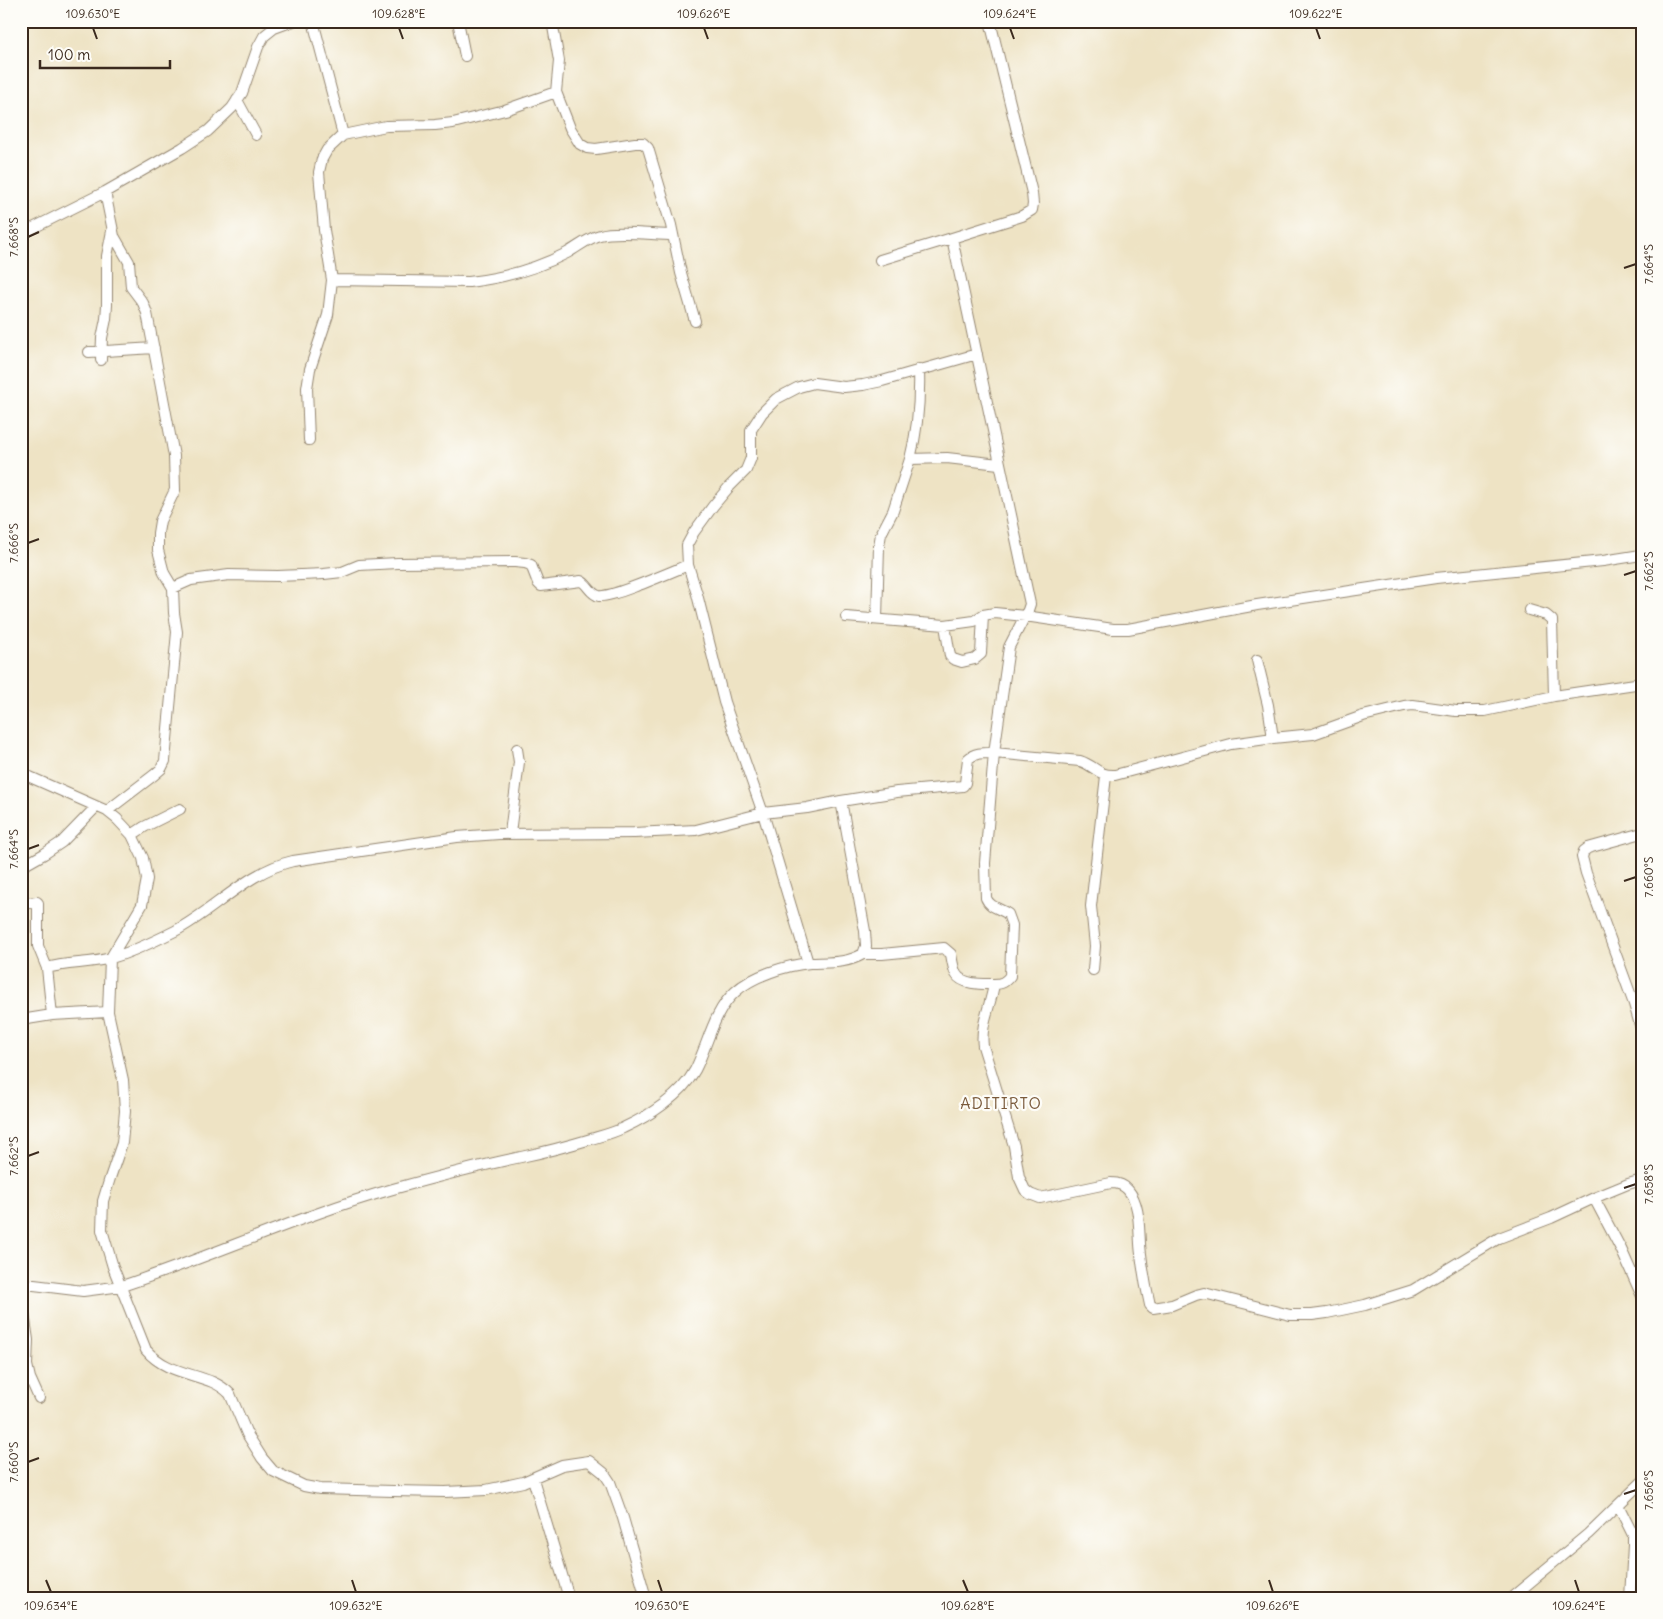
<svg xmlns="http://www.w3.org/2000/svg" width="1663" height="1619" viewBox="0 0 1663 1619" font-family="Delius,sans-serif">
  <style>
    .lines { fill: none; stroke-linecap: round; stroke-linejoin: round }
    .minor-casing { stroke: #948671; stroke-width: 12 }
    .minor { stroke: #fff; stroke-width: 10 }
    .ticks { fill: none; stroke: #3b2a1e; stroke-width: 2 }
    .labels { text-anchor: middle; stroke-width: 4.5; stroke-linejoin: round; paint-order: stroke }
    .quarter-label { font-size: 16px; letter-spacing: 1px; fill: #7a5a3b; stroke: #fdfcf7 }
    .neatline { fill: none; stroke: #3b2a1e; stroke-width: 2 }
    .ticks-label { font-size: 12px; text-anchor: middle; fill: #3b2a1e }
  </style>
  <rect width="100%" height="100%" fill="#fdfcf7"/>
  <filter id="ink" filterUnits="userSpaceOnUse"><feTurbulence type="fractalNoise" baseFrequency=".02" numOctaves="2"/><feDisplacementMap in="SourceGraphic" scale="10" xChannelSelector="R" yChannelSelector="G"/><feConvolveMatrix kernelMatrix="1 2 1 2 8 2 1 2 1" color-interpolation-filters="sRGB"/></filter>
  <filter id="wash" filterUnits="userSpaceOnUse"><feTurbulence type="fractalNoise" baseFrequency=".0096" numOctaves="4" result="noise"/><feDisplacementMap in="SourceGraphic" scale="20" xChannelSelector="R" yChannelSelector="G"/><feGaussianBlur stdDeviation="1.12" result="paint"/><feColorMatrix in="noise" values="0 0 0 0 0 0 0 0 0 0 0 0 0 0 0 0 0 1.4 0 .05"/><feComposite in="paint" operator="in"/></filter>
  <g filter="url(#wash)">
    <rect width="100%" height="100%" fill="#eee3c4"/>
  </g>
  <g filter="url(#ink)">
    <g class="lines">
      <g class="minor-casing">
        <path id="minor" d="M313 21 343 135 386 126 435 125 453 123 505 110 556 92
          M458 21 465 56
          M552 21 559 61 556 92 570 128 580 144 587 148 596 149 635 143H643L648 148 671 225 681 273 695 321
          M990 21 1032 193 1033 204 1032 210 1022 216 952 238 1030 604 1028 610 1009 647 994 753 1080 761C1096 766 1097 776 1115 775L1231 744 1273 738 1313 734 1363 716 1404 706 1413 705 1456 711H1485L1554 696 1642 683
          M237 100 256 135
          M105 192 114 236 129 262 131 287 143 303 147 313 174 456 175 490 160 521 158 533V550L164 573 173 588
          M21 234 105 192 182 148 208 131 232 108 242 93 258 47 264 36 274 28 293 21
          M880 260 952 238
          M332 280 469 282C503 278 536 269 567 253 578 247 588 238 600 235 617 230 654 235 673 235
          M89 352 154 348
          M101 360 102 338 106 319 107 305V256L112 231
          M309 440 307 388 310 369 328 315 332 280 324 230 319 172 322 159 327 150 343 135
          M910 459C918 429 920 400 919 369
          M1529 610 1546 615 1552 620 1554 696
          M846 617 945 625 967 622 974 621 983 615 995 613 1025 616 1113 629H1128L1257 605 1436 578 1603 561 1641 555
          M877 619 879 546 881 534 893 511 910 459 947 458 999 464
          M945 625 950 656 953 659 962 662 975 659 981 654 983 615
          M1257 660 1268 705 1273 738
          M21 773 107 811 117 819 132 835 143 858 147 879 142 905 110 959 108 1012 123 1080 125 1111 122 1143 110 1178 103 1201 102 1230 113 1267 146 1350C171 1379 208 1371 230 1394L247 1434 262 1458 273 1471 304 1486 320 1489 393 1491 445 1492 486 1490 523 1482 562 1465 589 1461 604 1473 610 1482 623 1518 646 1598
          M841 801 807 808 763 813 724 702 697 594 688 565 687 545 694 532 713 506 729 487 746 470 751 458V430L762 413 776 399 799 387 814 383 844 387 863 385 882 381 977 354
          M107 811 154 775 161 769 165 761 177 632 174 613 173 588 191 580 229 575 278 576 324 574 342 572 359 565 398 563 515 562 525 563 531 565 538 583 541 586 581 581C588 584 590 594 599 596 612 598 673 571 688 565
          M510 833 519 762 517 749
          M1642 833 1588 848 1584 851 1582 857 1586 873 1634 1004 1642 1032
          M132 835 144 827 180 809
          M21 867 44 854 62 842 96 807
          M21 904 37 902 38 903V946L47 968 52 1015
          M863 954H882L944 948 951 954C952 960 953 968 956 974 962 985 983 984 994 984 991 1005 980 1025 983 1046L1014 1146 1019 1177 1025 1190 1030 1194 1040 1198 1111 1183C1117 1183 1124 1185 1128 1190 1142 1206 1138 1234 1141 1254 1143 1271 1146 1288 1150 1305L1153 1308 1172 1305 1196 1295 1204 1293 1290 1315H1312L1327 1313 1365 1305 1413 1290 1499 1238 1551 1218 1594 1198
          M47 968C67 962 90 964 111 958 130 953 157 940 175 931 215 910 248 871 293 861L457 837 499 834 634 833 696 830 763 813 808 963
          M1093 970 1095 946 1091 906 1106 776
          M21 1020 52 1015 108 1012
          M1642 1180 1628 1184 1594 1198 1621 1249 1642 1296
          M21 1285H34L83 1291 122 1286C213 1256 301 1215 393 1189 436 1177 478 1166 521 1157 545 1152 568 1146 591 1139 601 1136 613 1133 623 1128 649 1116 681 1096 695 1070 708 1045 713 1012 735 992 752 976 787 965 810 963 828 962 846 964 863 954L866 946 865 931 841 801 897 792 963 786 965 783 968 759C975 752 985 753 994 753L985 863 986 898C990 908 1000 908 1008 914L1012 925 1010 976C1005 982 1002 984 994 984
          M21 1294 28 1340 27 1365 30 1378 39 1398
          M533 1479 569 1598
          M1511 1598 1588 1534 1618 1505
          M1630 1598 1633 1545V1535L1618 1505 1642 1482"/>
      </g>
      <use href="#minor" class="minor"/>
    </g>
  </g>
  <path class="ticks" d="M93 28 97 39M399 28 403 39M704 28 708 39M1010 28 1014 39M1316 28 1320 39M28 237 39 232M1624 268 1636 264M28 543 39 539M1624 575 1636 571M28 849 39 845M1624 881 1636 877M28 1156 39 1152M1624 1188 1636 1184M28 1462 39 1458M1624 1494 1636 1490M46 1580 51 1592M352 1580 356 1592M658 1580 662 1592M963 1580 968 1592M1269 1580 1273 1592M1575 1580 1579 1592"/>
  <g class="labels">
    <g class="quarter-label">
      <text x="1001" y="1109">ADITIRTO</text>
    </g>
  </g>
  <rect width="1663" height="1619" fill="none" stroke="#fdfcf7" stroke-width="55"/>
  <path d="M40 60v8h130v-8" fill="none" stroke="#3b2a1e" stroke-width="2.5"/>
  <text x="48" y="60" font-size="15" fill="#3b2a1e" stroke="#fdfcf7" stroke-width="4" paint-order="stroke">100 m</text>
  <rect x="28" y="28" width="1608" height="1564" class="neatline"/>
  <g class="ticks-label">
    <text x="93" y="18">109.630°E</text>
    <text x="399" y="18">109.628°E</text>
    <text x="704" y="18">109.626°E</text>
    <text x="1010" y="18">109.624°E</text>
    <text x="1316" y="18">109.622°E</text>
    <text transform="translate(14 237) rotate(-90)" y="4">7.668°S</text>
    <text transform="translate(1649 264) rotate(-90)" y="4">7.664°S</text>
    <text transform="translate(14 543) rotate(-90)" y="4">7.666°S</text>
    <text transform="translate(1649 571) rotate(-90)" y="4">7.662°S</text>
    <text transform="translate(14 849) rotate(-90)" y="4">7.664°S</text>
    <text transform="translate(1649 877) rotate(-90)" y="4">7.660°S</text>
    <text transform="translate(14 1156) rotate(-90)" y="4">7.662°S</text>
    <text transform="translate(1649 1184) rotate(-90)" y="4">7.658°S</text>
    <text transform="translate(14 1462) rotate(-90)" y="4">7.660°S</text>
    <text transform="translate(1649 1490) rotate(-90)" y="4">7.656°S</text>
    <text x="51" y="1610">109.634°E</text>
    <text x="356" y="1610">109.632°E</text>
    <text x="662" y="1610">109.630°E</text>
    <text x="968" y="1610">109.628°E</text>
    <text x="1273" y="1610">109.626°E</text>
    <text x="1579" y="1610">109.624°E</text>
  </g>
</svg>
